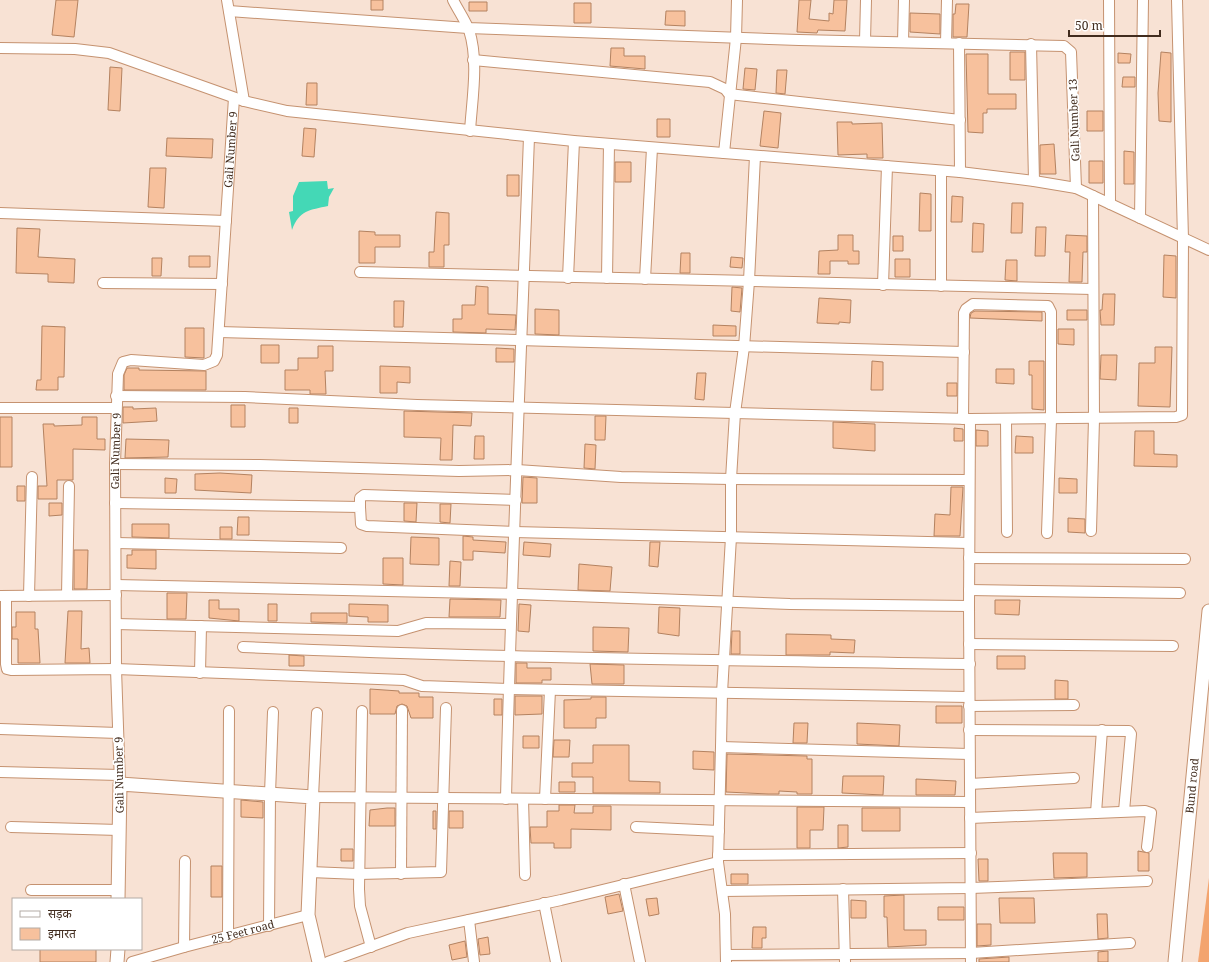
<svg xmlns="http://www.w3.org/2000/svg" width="1209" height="962" viewBox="0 0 1209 962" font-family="'Noto Serif','Noto Sans Devanagari',serif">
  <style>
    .green { fill: #f3a46e }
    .water { fill: #44d8b6 }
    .building { fill: #f7c19d; stroke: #b48260 }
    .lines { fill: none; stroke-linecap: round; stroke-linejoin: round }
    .minor-casing { stroke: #c59270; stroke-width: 12 }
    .tertiary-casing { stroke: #c59270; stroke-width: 15 }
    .minor { stroke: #fff; stroke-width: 10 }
    .tertiary { stroke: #fff; stroke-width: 13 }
    .labels { text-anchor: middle; stroke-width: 3.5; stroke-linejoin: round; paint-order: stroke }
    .street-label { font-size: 11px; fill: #412c1e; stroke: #fff }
  </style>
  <rect width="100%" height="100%" fill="#f8e2d4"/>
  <path class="green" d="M1209 878V962H1198Z"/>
  <path class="water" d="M327 181 328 189 334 188 329 197 328 206C310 210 299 210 292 230L289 212 293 211V196L299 182Z"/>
  <path class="building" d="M56 0H78L74 37 52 35Z
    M371 0H383V10H371Z
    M799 0H811L809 19 829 21V13L833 14 834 0H847L845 31 818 30 817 33 797 32Z
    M469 2H487V11H469Z
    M574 3H591V23H574Z
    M956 4H969L967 37H953V14H955Z
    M666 11H685V26L665 25Z
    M910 13 940 14V34L910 32Z
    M611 48H624V56H645V69L610 66Z
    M1010 52H1025V80H1010Z
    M1161 52 1171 53V122L1159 121 1158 93Z
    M1118 53 1131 54 1130 63H1118Z
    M966 54H988V94H1016V109H987V113H983V133L968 132Z
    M110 67 122 68 120 111 108 110Z
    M745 68 757 69 755 90 743 89Z
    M777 70H787L785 94 776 93Z
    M1123 77H1135V87H1122Z
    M307 83H317V105H306Z
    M764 111 781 113 778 148 760 146Z
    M1087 111H1103V131H1087Z
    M657 119H670V137H657Z
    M837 122H852V124L882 123 883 158H867V154L838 155Z
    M304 128 316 129 314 157 302 156Z
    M167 138 213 139 212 158 166 156Z
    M1054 144 1056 174H1040V145Z
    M1124 151 1134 152V184H1124Z
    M1089 161H1103V183H1089Z
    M615 162H631V182H615Z
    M150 168H166L164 208 148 207Z
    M507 175H519V196H507Z
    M920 193 931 194V231H919Z
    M952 196 963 197 962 222H951Z
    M1012 203H1023L1022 233H1011Z
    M436 212 449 213V245H444V267H429V252H434Z
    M973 223 984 224 983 252H972Z
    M1036 227H1046L1045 256H1035Z
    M17 228 40 229 38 257 75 259 74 283 48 282V274L16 273Z
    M359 231 375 232V235H400V247H375V263H359Z
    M838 235H853V251H859V264H848V261H830V274H818L819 251 838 250Z
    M1066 235 1087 236V252H1083L1082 282H1069L1070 252H1065Z
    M893 236H903V251H893Z
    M681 253H690V273H680Z
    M1164 255 1176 256V298L1163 297Z
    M189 256H210V267H189Z
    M731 257 743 258 742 268 730 267Z
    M152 258H162L161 276H152Z
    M895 259H910V277H895Z
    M1006 260H1017V281L1005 280Z
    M476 286 488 287V314L516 315 515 330 486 329V333L453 332V319H462V305H475Z
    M732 287 742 288 740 312 731 311Z
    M1103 294H1115L1114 325H1101L1100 310H1102Z
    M819 298 851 300 850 323 839 322V324L817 323Z
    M394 301H404L403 327H394Z
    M535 309 559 310V335L535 334Z
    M1067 310H1087V320H1067Z
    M975 311 1042 312V321L970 318 971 313Z
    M713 325 736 326V336H713Z
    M42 326 65 327 64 377H58V390H36L37 380H41Z
    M185 328H204V358L185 357Z
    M1058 329H1074V345L1058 344Z
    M261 345H279V363H261Z
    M318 346H333V371H325L326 394H310V390H285V370H298V358H318Z
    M1155 347H1172L1170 407 1138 406 1139 363H1155Z
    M496 348 514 349V362H496Z
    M1101 355H1117L1116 380 1100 379Z
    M872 361 883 362V390H871Z
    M1029 361H1044V410L1032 409V375H1029Z
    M380 366 410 367V383L397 382V393H380Z
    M127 368H139V370L206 371V390H124V375Z
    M996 369H1014V384L996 383Z
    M697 373H706L704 400 695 399Z
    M947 383H957V396H947Z
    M231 405H245V427H231Z
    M123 407H133V409L156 408 157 421 123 423Z
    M289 408H298V423H289Z
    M404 411 472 413 471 426 453 425 452 460H440L441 438 404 437Z
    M595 416H606L605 440H595Z
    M0 417H12V467H0Z
    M82 417H97V439H105V450L73 449V480H57V499H38V486H47L43 424H54V426L82 425Z
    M833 422 875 424V451L833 448Z
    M954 428 963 429V441H954Z
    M976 430 988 431V446H976Z
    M1135 431H1154V454L1177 455V467L1134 466Z
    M475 436H484V459H474Z
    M1016 436 1033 437V453H1015Z
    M126 439 169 440 168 457 125 458Z
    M585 444 596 445 595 469 584 468Z
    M220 473 252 475 251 493 195 490V474Z
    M523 477 537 478V503H522Z
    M165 478 177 479 176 493H165Z
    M1059 478 1077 479V493H1059Z
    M17 486H25V501H17Z
    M951 487H963L960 536H934L935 514 950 515Z
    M49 503H62V515L49 516Z
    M404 503H417L416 522 404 521Z
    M440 504H451L450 523 440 522Z
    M238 517H249V535H237Z
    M1068 518 1085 519V533L1068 532Z
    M132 524H169V538L132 537Z
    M220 527H232V539H220Z
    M463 536 473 537V540L506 542 505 553 473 551V560H463Z
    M411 537 439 538V565L410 564Z
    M524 542 551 544 550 557 523 555Z
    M650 542H660L658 567 649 566Z
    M74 550H88L87 589H74Z
    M132 550H156V569L127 568V555H132Z
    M383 558H403V585L383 584Z
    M450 561 461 562 460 586H449Z
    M579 564 612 567 610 591 578 590Z
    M167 593H187L186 619H167Z
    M450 599 501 600 500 617H449Z
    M209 600H219V609H239V621L209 618Z
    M995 600H1020L1019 615 995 614Z
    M268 604H277V621H268Z
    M349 604 388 605V622H368V617L349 616Z
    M519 604 531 605 529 632 518 631Z
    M659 607 680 608 679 636 658 633Z
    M68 611H82L81 649 89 648 90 663H65Z
    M16 612H35V629H38L40 663H18V639H12V627H16Z
    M311 613H347V623L311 622Z
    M593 627 629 628 628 652 593 651Z
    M732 631H740V654H731Z
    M786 634 831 635V639L855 640 854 653 830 652V655H786Z
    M289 655 304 656V666H289Z
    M997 656H1025V669H997Z
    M516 663H527V668H551V680H542V683H516Z
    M590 664 624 665V684H592Z
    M1055 680 1068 681V699H1055Z
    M370 689 399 691V693H419V697H433V718H411L407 706 402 704 397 706 395 714H370Z
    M515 696H542V714L515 715Z
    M591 697H606V718H596V728H564V700L591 699Z
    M494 699H502V715H494Z
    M936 706H962V723H936Z
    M794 723H808L807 743H793Z
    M857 723 900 725 899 746 857 744Z
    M523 736H539V748H523Z
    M554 740H570L569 757H553Z
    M593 745H629V781L660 782V793H593V777H572V763H593Z
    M693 751 714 752V770L693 769Z
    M727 754 807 756V759H812V794H797V792L779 791V794H768L726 792Z
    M843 776H884L883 795 842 793Z
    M916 779 956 781 955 795H916Z
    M559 782H575V792H559Z
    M241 800 263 802V818L241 817Z
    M559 805H575L574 813H593V806H611V830L571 829V848H554V843H531L530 827H547V811H559Z
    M797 807H824L823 830H810V848H797Z
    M387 808H395V826H369L370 810Z
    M862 808H900V831H862Z
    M433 811H436V829H433Z
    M449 811H463V828H449Z
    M838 825H848V847L838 848Z
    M341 849H353V861H341Z
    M1138 851 1149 853V871H1138Z
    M1053 853H1087V877L1054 878Z
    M978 859H988V881H979Z
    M211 866H222V897H211Z
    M731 874H748V884H731Z
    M619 894 623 911 608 914 605 897Z
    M904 895V930H926V945L888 947 887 917H884V896Z
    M657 898 659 914 649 916 646 899Z
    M999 898H1034L1035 923H1000Z
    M851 900 866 901V918H851Z
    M938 907H964V920H938Z
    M1097 914H1107L1108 938 1098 939Z
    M977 924H991V945L977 946Z
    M753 927H766V938H762V948H752Z
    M488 937 490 954 480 955 478 939Z
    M465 941 467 957 452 960 449 945Z
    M40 949H96V962H40Z
    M1108 951V962H1098V952Z
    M1009 957V962H979V959Z"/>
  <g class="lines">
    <g class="minor-casing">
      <g id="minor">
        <path d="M227 0 244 101"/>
        <path d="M453 0C458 10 465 20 469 30 479 61 472 99 470 131"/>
        <path d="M1109 0 1110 204"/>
        <path d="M229 11 468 28 799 40 1064 46 1071 52 1076 188"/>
        <path d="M865 41 866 0"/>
        <path d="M903 42 904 0"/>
        <path d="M946 43 947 0"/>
        <path d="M959 43 960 172"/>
        <path d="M1031 44 1034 181"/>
        <path d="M0 48 75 49 109 53 244 101 287 111 574 141 960 172 1034 181 1076 188 1209 250"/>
        <path d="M473 60 710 82 725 89 729 94 960 120"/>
        <path d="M724 153 736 38 737 0"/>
        <path d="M941 171V286"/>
        <path d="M0 213 226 221"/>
        <path d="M1140 218 1143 0"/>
        <path d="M360 272 1093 289"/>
        <path d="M568 278 574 141"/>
        <path d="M607 278 609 144"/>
        <path d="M645 279 652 148"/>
        <path d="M103 283 222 284"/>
        <path d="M883 285 887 166"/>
        <path d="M219 332 964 352"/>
        <path d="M116 396 245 397 417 405 970 419 1176 417 1182 415 1183 239 1177 0"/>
        <path d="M0 408H116"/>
        <path d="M963 419 964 313 966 309 973 304 1048 306 1051 312V420L1047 533"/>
        <path d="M1006 420 1007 532"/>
        <path d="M115 464 260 465 459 471 517 470 621 477 731 479 968 480"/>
        <path d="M115 503 360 507 361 524 367 526 514 532 969 543"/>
        <path d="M360 507V498L364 495 516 500"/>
        <path d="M1091 531 1094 419 1093 196"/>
        <path d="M116 543 341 548"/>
        <path d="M969 558 1185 559"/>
        <path d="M116 585 520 594 790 604 969 606 971 962"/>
        <path d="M969 590 1180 593"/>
        <path d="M67 595 69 486"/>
        <path d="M0 596 116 595"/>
        <path d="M6 596V664L7 669 11 670 116 669 404 680 422 686 509 689 969 697"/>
        <path d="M29 596 32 477"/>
        <path d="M969 606 970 419"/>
        <path d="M116 624 398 631 426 623 510 624"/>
        <path d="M969 644 1173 646"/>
        <path d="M243 647C485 658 727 660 970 664"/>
        <path d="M200 673 201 626"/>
        <path d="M969 706 1074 705"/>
        <path d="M362 711 359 889 360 906 371 947"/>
        <path d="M317 713 313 797 970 802"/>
        <path d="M0 729 118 733"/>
        <path d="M969 730 1129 731 1131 734 1124 811"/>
        <path d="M721 747 722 693 731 537V479L735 413 744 347 749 281 755 156"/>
        <path d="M0 772 119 775"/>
        <path id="s1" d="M120 784 116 669 115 464 118 374 123 362 131 360 204 365 214 361 217 355 234 98"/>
        <path d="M970 784 1074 778"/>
        <path d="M506 799C511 578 521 357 529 137"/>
        <path d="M523 799 525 875"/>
        <path d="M545 799 550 690"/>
        <path d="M1096 813 1102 730"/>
        <path d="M970 818 1145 811 1151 813 1147 847"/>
        <path d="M11 827 119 830"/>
        <path d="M636 827 719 831"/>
        <path d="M718 855 971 853"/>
        <path d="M310 872 359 874 441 872 446 708"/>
        <path d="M401 874 402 710"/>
        <path d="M624 884 640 962"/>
        <path d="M843 889 845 962"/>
        <path d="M31 890H118"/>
        <path d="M722 891 971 888 1147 881"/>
        <path d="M544 903 556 962"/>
        <path d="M469 920 474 962"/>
        <path d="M269 926 270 794 273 712"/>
        <path d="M228 937 229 711"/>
        <path d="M184 947 185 861"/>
        <path d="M726 955 971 953 1130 943"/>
        <path id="s2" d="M132 962 184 947 308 915"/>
        <path d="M328 962 408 933 561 900 718 862"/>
        <path d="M726 962 725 914 718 862 721 747 969 754"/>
      </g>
    </g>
    <g class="tertiary-casing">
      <g id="tertiary">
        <path d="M118 899 120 784 313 797 308 915 319 962"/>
        <path d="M117 962 118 949"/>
        <path id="s3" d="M1175 962 1209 611"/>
      </g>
    </g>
    <use href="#minor" class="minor"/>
    <use href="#tertiary" class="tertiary"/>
  </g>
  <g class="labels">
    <g class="street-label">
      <text transform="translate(1074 120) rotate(-92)" y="4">Gali Number 13</text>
      <text dy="4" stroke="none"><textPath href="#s1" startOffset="728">Gali Number 9</textPath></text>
      <text dy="4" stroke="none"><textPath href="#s1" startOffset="333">Gali Number 9</textPath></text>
      <text transform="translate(119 775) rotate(-91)" y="4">Gali Number 9</text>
      <text dy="4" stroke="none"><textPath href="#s3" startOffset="177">Bund road</textPath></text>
      <text dy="4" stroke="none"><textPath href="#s2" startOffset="115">25 Feet road</textPath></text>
    </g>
  </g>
  <rect x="12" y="898" width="130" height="52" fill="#ffffff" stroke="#b3aba5"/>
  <rect x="20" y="911" width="20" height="6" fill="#ffffff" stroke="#b3aba5"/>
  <text x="48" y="918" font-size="12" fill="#412c1e">सड़क</text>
  <rect x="20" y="928" width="20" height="12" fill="#f7c19d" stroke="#b3aba5"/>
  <text x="48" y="938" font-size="12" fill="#412c1e">इमारत</text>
  <path d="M1069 30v6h91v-6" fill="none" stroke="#412c1e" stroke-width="2"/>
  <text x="1075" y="30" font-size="12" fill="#412c1e" stroke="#ffffff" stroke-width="3" paint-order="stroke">50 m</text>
</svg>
